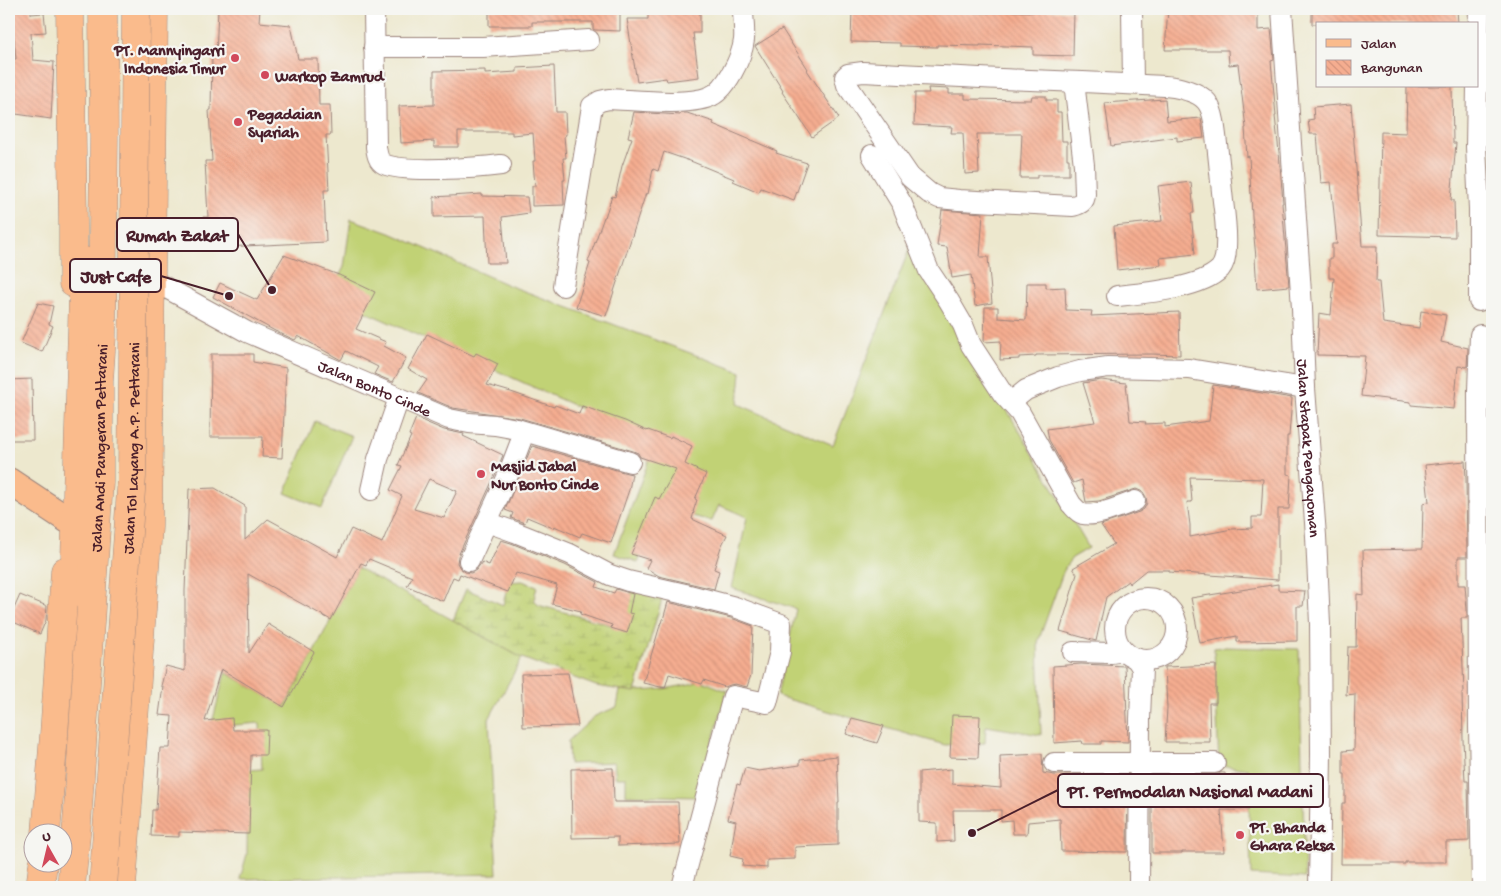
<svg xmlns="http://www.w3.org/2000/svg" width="1501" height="896" viewBox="0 0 1501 896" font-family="'Gochi Hand',sans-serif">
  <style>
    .grass { fill: #c1d275; stroke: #867850 }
    .wetland { fill: url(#wetland-marsh); stroke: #867850 }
    .building { fill: url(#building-back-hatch); fill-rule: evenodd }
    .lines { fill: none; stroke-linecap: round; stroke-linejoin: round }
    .minor-casing { stroke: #9c847c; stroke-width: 22 }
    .major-casing { stroke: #9c847c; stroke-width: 28 }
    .highway-casing { stroke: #9c847c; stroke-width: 29 }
    .minor { stroke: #fff; stroke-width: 20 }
    .major { stroke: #fabb8c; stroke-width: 26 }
    .highway { stroke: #fabb8c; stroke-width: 28 }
    .highway-bridge-casing { stroke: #9c847c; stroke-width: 29; stroke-linecap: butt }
    .highway-bridge { stroke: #fabb8c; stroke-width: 28 }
    .poi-dot { fill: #d1495b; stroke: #f6f6f2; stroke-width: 2 }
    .labels { text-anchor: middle; stroke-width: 4.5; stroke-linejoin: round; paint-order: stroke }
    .poi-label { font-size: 16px; font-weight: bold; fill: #4a1f2b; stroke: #f6f6f2; text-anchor: start }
    .street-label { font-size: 16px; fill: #4a1f2b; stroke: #f6f6f2 }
    .leader { fill: none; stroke: #4a1f2b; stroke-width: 2 }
    .callout-dot { fill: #4a1f2b; stroke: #f6f6f2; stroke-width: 2 }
    .callout { fill: #f6f6f2; stroke: #4a1f2b; stroke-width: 2 }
    .callout-label { font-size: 18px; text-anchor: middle; font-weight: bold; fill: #4a1f2b }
  </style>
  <defs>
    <pattern id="wetland-marsh" width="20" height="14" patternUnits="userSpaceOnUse" patternTransform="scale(1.25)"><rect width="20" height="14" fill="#c1d275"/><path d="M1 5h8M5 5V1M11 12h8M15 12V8" fill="none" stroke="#a7b465"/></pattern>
    <pattern id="building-back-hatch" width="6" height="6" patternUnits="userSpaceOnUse" patternTransform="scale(1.25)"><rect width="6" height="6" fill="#f5ad90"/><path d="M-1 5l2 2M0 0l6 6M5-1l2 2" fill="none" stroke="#d4947c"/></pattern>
  </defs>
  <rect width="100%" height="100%" fill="#f6f6f2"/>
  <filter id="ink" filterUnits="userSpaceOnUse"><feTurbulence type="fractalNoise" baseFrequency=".02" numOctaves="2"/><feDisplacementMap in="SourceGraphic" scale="10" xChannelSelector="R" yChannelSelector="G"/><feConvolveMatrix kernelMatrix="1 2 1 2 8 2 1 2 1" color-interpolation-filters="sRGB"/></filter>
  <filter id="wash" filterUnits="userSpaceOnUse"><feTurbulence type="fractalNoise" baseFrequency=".0096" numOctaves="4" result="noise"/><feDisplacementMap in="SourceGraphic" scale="20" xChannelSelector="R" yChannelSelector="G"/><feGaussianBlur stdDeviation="1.12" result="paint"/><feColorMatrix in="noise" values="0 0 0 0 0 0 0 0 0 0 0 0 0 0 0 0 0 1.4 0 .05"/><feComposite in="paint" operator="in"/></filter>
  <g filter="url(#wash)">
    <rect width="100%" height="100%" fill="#ede8ce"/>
    <path class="grass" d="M351 219 390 233 508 285 741 372 738 404 833 445 910 247 1089 548 1072 558 1065 567 1038 642 1041 735 986 726 985 743 945 745 777 696 796 609 732 588 747 517 719 505 712 521 684 514 656 521 638 562 614 554 657 438 602 418 357 308 335 285 344 267Z
      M315 421 352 436 322 508 285 493Z
      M358 568 522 658 489 719 497 874 240 879 247 854 248 770 262 769 260 723 211 727 225 673 232 676 285 707Z
      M1225 647 1299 649 1305 878 1251 875 1248 769 1219 765 1214 648Z
      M702 681 727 691 697 797 626 795V778H616L614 762 569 764 568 741 595 716 617 707 620 690C647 693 675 688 702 681Z"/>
    <path class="wetland" d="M522 581 537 586 534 599 538 605 622 628 634 582 665 589 635 692 596 686 522 658 453 620 466 589 503 605 508 582Z"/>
    <g id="blocks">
      <path class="building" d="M11 9H31V14L44 13 46 32 31 33 33 60 54 62 51 119 9 113V59H16Z
        M218 9H260L259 22 291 25 298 59H318L319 105H330L331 135H326L329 190H324L326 242 204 248 203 217H208L205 161H212L209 110H211L212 56H216Z
        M489 9H620V31L595 30 593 29V22H532V26H489Z
        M648 9H700V33H693L699 77 667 81 666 78 637 82 627 19H648Z
        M852 9H896L895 11 945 13V12L989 13V10L1034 12V10L1074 11 1073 56 1033 55V47L980 45V46L937 45V47L900 46V43L851 42Z
        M1168 9H1258V30L1271 29 1274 60 1271 61 1276 116H1275L1279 152 1283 203H1282L1289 286 1257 289 1255 258H1256L1252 216 1249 156 1247 157 1245 128H1246L1238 64 1229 65 1228 50H1165Z
        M1312 9H1457L1458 24H1312Z
        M782 29 808 69 807 70 839 118 812 137 782 92 783 91 755 46Z
        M554 66 556 112H565L566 135 564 136 566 158H563L565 180H563L564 205 532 206V186H535L533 161H535L533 133 512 135V132H458V147H434V141L401 143 399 106 434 105V71L485 70V74L517 72V68Z
        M1407 86H1452L1453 143H1456L1451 200H1454L1455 237 1379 235 1381 132 1406 133Z
        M928 88 949 89V94H965V99L1031 100 1032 96H1046V100H1057V112H1061L1062 141H1067V159H1069V175H1037V178H1020L1022 134H977L979 173 965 174 963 133H951L952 127 914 125 915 93H929Z
        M1165 99 1167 121 1201 118 1204 138 1177 141V137L1111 146 1105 103Z
        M1351 104 1362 246H1377L1376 282H1379L1383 323 1419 328 1421 311 1446 315 1441 342 1468 348 1467 367 1458 366 1454 409 1411 405V402L1361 396 1365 356 1317 355 1319 313 1331 315 1334 278H1329V258H1332V244H1337L1331 182 1321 183 1317 134H1310L1308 120 1314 119 1313 107Z
        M634 112 680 115 681 113H687L714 122 713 124 777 151 776 153 807 163 794 200 761 188 759 192 733 181 734 179 693 162 664 152 658 171 653 169 648 194 646 193 606 316 576 307 590 263 588 262 604 217H605L612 196 615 197 622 166 632 138 628 137Z
        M1191 182 1194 213H1191L1195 254 1160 258 1161 265 1117 270 1114 226 1162 221 1158 186Z
        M482 194V196L527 197 529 213 502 217 506 263H487L485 216 434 217V197Z
        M942 210 983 213 980 257H988L992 303 975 306 971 275 952 278 947 247 937 246Z
        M284 255 339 275 375 292 356 329 386 342 384 346 406 358 393 382 374 374 378 367 346 351 341 360 298 336 295 340 275 331 213 297 220 283 257 300Z
        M1027 283H1046V288L1065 287 1066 310 1092 311 1091 316 1179 312 1180 355 1151 354 1036 355V356L1019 357V359L1000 360 1001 341 984 342 985 307H998V318L1026 320Z
        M38 303 53 306 49 324 53 326 42 352 21 343Z
        M427 334 474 356 476 353 498 364 487 385 511 392 554 407 555 405 579 414 582 406 625 421 647 431 648 430 670 438 671 436 692 446 685 464 706 474 695 499 697 500 693 512H694L692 519 727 535 721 547 714 569 719 571 714 589 659 576 646 568 650 560 631 554 655 497 659 499 676 469 640 457 638 453 633 451 520 418 453 408 418 393 427 380 408 369Z
        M211 354H253V362L286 368 282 458 262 457 263 437H210Z
        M32 379 33 440H9V380Z
        M1101 380 1126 383 1130 421 1146 422 1145 424 1165 423V427L1209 421 1213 385 1292 398 1289 436H1287V474L1291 475 1289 509H1278V580L1169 572V570H1146L1129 584 1128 581 1106 597 1096 641 1060 631 1077 574 1073 568 1114 544 1101 525 1139 512 1144 509 1147 503 1146 497 1143 492 1136 489 1099 501 1086 502 1082 480 1073 483 1049 440 1047 429 1095 422 1083 383ZM1190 477 1263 479 1261 517H1252V528L1232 529 1190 537V525L1187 502H1192Z
        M416 418 444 430 464 434 463 436 503 455 495 475 458 556 457 563 460 568 465 572 471 573 476 570 482 562 489 565 501 540 511 543 565 565 598 582 596 587 614 593 616 589 633 594 629 613 633 614 627 633 611 628 612 625 580 614 581 611 552 604 557 585 516 573 508 592 460 574 458 579 453 577 443 601 407 586 412 577 369 559 366 565 361 563 331 620 248 574 249 653 268 624 314 652 284 707 221 669 205 721 232 718 233 730H267L266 755H251L249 834 179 832V837L151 836 152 810H156L160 748H170L172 716 159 715 163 686H161L166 666 185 671V591L189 489 215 488 245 506V540L268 519 337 557 351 529 382 543 402 496 390 490 402 466 398 465 411 436 409 435ZM429 479 457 491 444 518 414 509Z
        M532 446 627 473 632 474 629 490 611 543 582 533 580 537 554 526 553 528 527 517 525 523 511 518 513 513 505 510Z
        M1465 461 1466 478 1467 557H1458V585H1465L1467 610V618H1461L1464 692H1462L1463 740 1465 781H1468L1469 841 1446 842V862H1405V864H1341L1342 803H1345V774H1343V751L1354 750 1355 694 1346 695 1348 647H1356L1357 594 1364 595 1363 550 1422 549 1423 503 1429 502 1425 465Z
        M1278 584V590L1305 591 1303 606H1297V641L1237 642V636L1200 643 1191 598Z
        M20 595 47 606 46 620 40 634 9 620Z
        M668 602 731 618 753 626 751 675 747 687 735 684 730 685 725 687 704 680 702 684 669 674 665 688 643 683 661 622 662 623Z
        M1081 664 1125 666 1128 742 1101 741V744H1083L1082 741 1054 743 1053 666Z
        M1216 665V703H1209L1210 742H1165L1167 708 1165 667Z
        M568 673 578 726 523 727 521 674Z
        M952 715 980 716 978 758 950 757Z
        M852 718 884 726 877 743 846 734Z
        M1042 754 1043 773 1054 775H1128L1127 852 1061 851 1060 819 1028 822 1027 834H1013L1012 820 1001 821V810H953L954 841 937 842V823L919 822V772L952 769V784L1001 788 1000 756Z
        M837 756 839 802H838V845L795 847V859L767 860V868L742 866 743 859 730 856 736 821 728 819 737 784 740 785 745 768 759 771 800 765V760Z
        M613 768 614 802H678L680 844 618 846V837L572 838 571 769Z
        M1221 773H1225V776L1247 775 1249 810H1221L1224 852H1182V853H1152V775H1215Z"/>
    </g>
  </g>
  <g filter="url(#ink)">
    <use href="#blocks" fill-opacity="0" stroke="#9c847c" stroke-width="1"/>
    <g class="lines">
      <g class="minor-casing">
        <g id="minor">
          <path d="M374 9 376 147C377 154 378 161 384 164 403 173 478 168 501 165"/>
          <path d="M1132 9 1133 84"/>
          <path id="s1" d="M1282 9 1302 308 1305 388 1316 536 1320 624 1321 754 1319 887"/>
          <path d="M374 47H483L589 40"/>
          <path d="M1074 82 1084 165 1085 194C1085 202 1080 204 1073 206L959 200 939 198 929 193 910 177 847 85 845 77 848 74 863 72C936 76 1010 80 1083 82 1104 83 1124 84 1144 85 1159 86 1175 85 1189 91 1206 96 1211 105 1214 121 1218 147 1220 174 1223 201 1225 216 1227 232 1226 247 1226 254 1225 263 1220 269 1200 289 1145 293 1117 296"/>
          <path d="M1477 84 1479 9"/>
          <path d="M1477 86 1476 147 1479 209V301"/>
          <path d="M872 155 902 204 929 271 949 301 963 325 971 345 1003 394 1020 413 1071 504C1075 508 1077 512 1083 514 1096 517 1122 506 1135 501"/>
          <path id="s2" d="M150 279 247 332 449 419 469 423 495 425 517 429 630 462"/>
          <path d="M563 286 592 106 600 101 609 99C635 100 686 106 709 97 726 91 742 57 744 40 745 30 743 19 743 9"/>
          <path d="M1480 335 1478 390 1479 727 1482 887"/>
          <path d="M1011 402 1026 390 1058 377 1080 371 1108 367 1189 369 1305 388"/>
          <path d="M371 490 378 459 399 398"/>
          <path d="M487 522 515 532 570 554 610 575 628 581 685 594 735 607 781 624 780 652 767 703 733 696 682 887"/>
          <path d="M469 561 506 480 521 441V433L517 429"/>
          <circle cx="1146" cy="629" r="31"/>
          <path d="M1073 652 1111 653 1124 651"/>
          <path d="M1136 658 1142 668 1140 719 1139 887"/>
          <path d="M1054 763H1215"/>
        </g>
      </g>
      <g class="major-casing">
        <path id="major" d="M9 481 68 520"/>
      </g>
      <g class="highway-casing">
        <g id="highway">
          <path d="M70 9 73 224V283"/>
          <path d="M74 593 84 261"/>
          <path d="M46 834 54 735 65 571"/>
          <path d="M40 887 43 864"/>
          <path id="s3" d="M71 887 77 824 99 482V381L102 336 104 137 103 9"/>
          <path d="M122 887 148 527 154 9"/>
        </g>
      </g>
      <use href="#minor" class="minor"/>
      <use href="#major" class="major"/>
      <use href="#highway" class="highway"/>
      <g class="highway-bridge-casing">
        <g id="highway-bridge">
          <path id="s4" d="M103 887 132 476 136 9"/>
        </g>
      </g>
      <use href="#highway-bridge" class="highway-bridge"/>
    </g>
  </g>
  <g class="poi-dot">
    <circle cx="235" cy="58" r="5"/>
    <circle cx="265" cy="75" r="5"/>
    <circle cx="238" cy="122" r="5"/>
    <circle cx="481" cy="474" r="5"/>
    <circle cx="1240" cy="835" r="5"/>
  </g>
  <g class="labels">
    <g class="poi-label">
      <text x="225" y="55" text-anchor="end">PT. Mannyingarri<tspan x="225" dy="18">Indonesia Timur</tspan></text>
      <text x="275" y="81">Warkop Zamrud</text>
      <text x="248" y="119">Pegadaian<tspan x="248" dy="18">Syariah</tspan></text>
      <text x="491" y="471">Masjid Jabal<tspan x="491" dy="18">Nur Bonto Cinde</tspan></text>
      <text x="1250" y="832">PT. Bhanda<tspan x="1250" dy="18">Ghara Reksa</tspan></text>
    </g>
    <g class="street-label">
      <text dy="6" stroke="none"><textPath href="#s2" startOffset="250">Jalan Bonto Cinde</textPath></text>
      <text dy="6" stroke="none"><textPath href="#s3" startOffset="440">Jalan Andi Pangeran Pettarani</textPath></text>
      <text dy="6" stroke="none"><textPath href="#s4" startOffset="440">Jalan Tol Layang A.P. Pettarani</textPath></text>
      <text dy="6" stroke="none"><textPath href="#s1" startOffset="440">Jalan Stapak Pengayoman</textPath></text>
    </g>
  </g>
  <path class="leader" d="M272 290L238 234M229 296L161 276M972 833L1058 790"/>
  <g class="callout-dot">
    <circle cx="272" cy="290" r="5"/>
    <circle cx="229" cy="296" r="5"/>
    <circle cx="972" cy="833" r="5"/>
  </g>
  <g class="callout">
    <rect x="117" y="218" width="121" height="33" rx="5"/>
    <rect x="70" y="259" width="91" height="33" rx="5"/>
    <rect x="1058" y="774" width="265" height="33" rx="5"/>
  </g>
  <g class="callout-label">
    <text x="177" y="241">Rumah Zakat</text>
    <text x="116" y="282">Just Cafe</text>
    <text x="1190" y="797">PT. Permodalan Nasional Madani</text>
  </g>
  <rect width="1501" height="896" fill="none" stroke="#f6f6f2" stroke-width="30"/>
  <rect x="1316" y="22" width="162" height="65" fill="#f6f6f2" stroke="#b1a0a2"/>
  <rect x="1326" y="39" width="25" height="8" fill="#fabb8c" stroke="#b1a0a2"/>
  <text x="1361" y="48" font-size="15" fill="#4a1f2b">Jalan</text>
  <rect x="1326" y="60" width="25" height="15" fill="url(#building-back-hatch)" stroke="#b1a0a2"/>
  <text x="1361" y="72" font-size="15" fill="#4a1f2b">Bangunan</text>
  <g transform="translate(48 848) rotate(352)"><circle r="24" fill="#f6f6f2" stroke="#b1a0a2"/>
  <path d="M0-4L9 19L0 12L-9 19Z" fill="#d1495b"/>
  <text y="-8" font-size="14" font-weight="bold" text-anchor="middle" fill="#4a1f2b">U</text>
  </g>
</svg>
